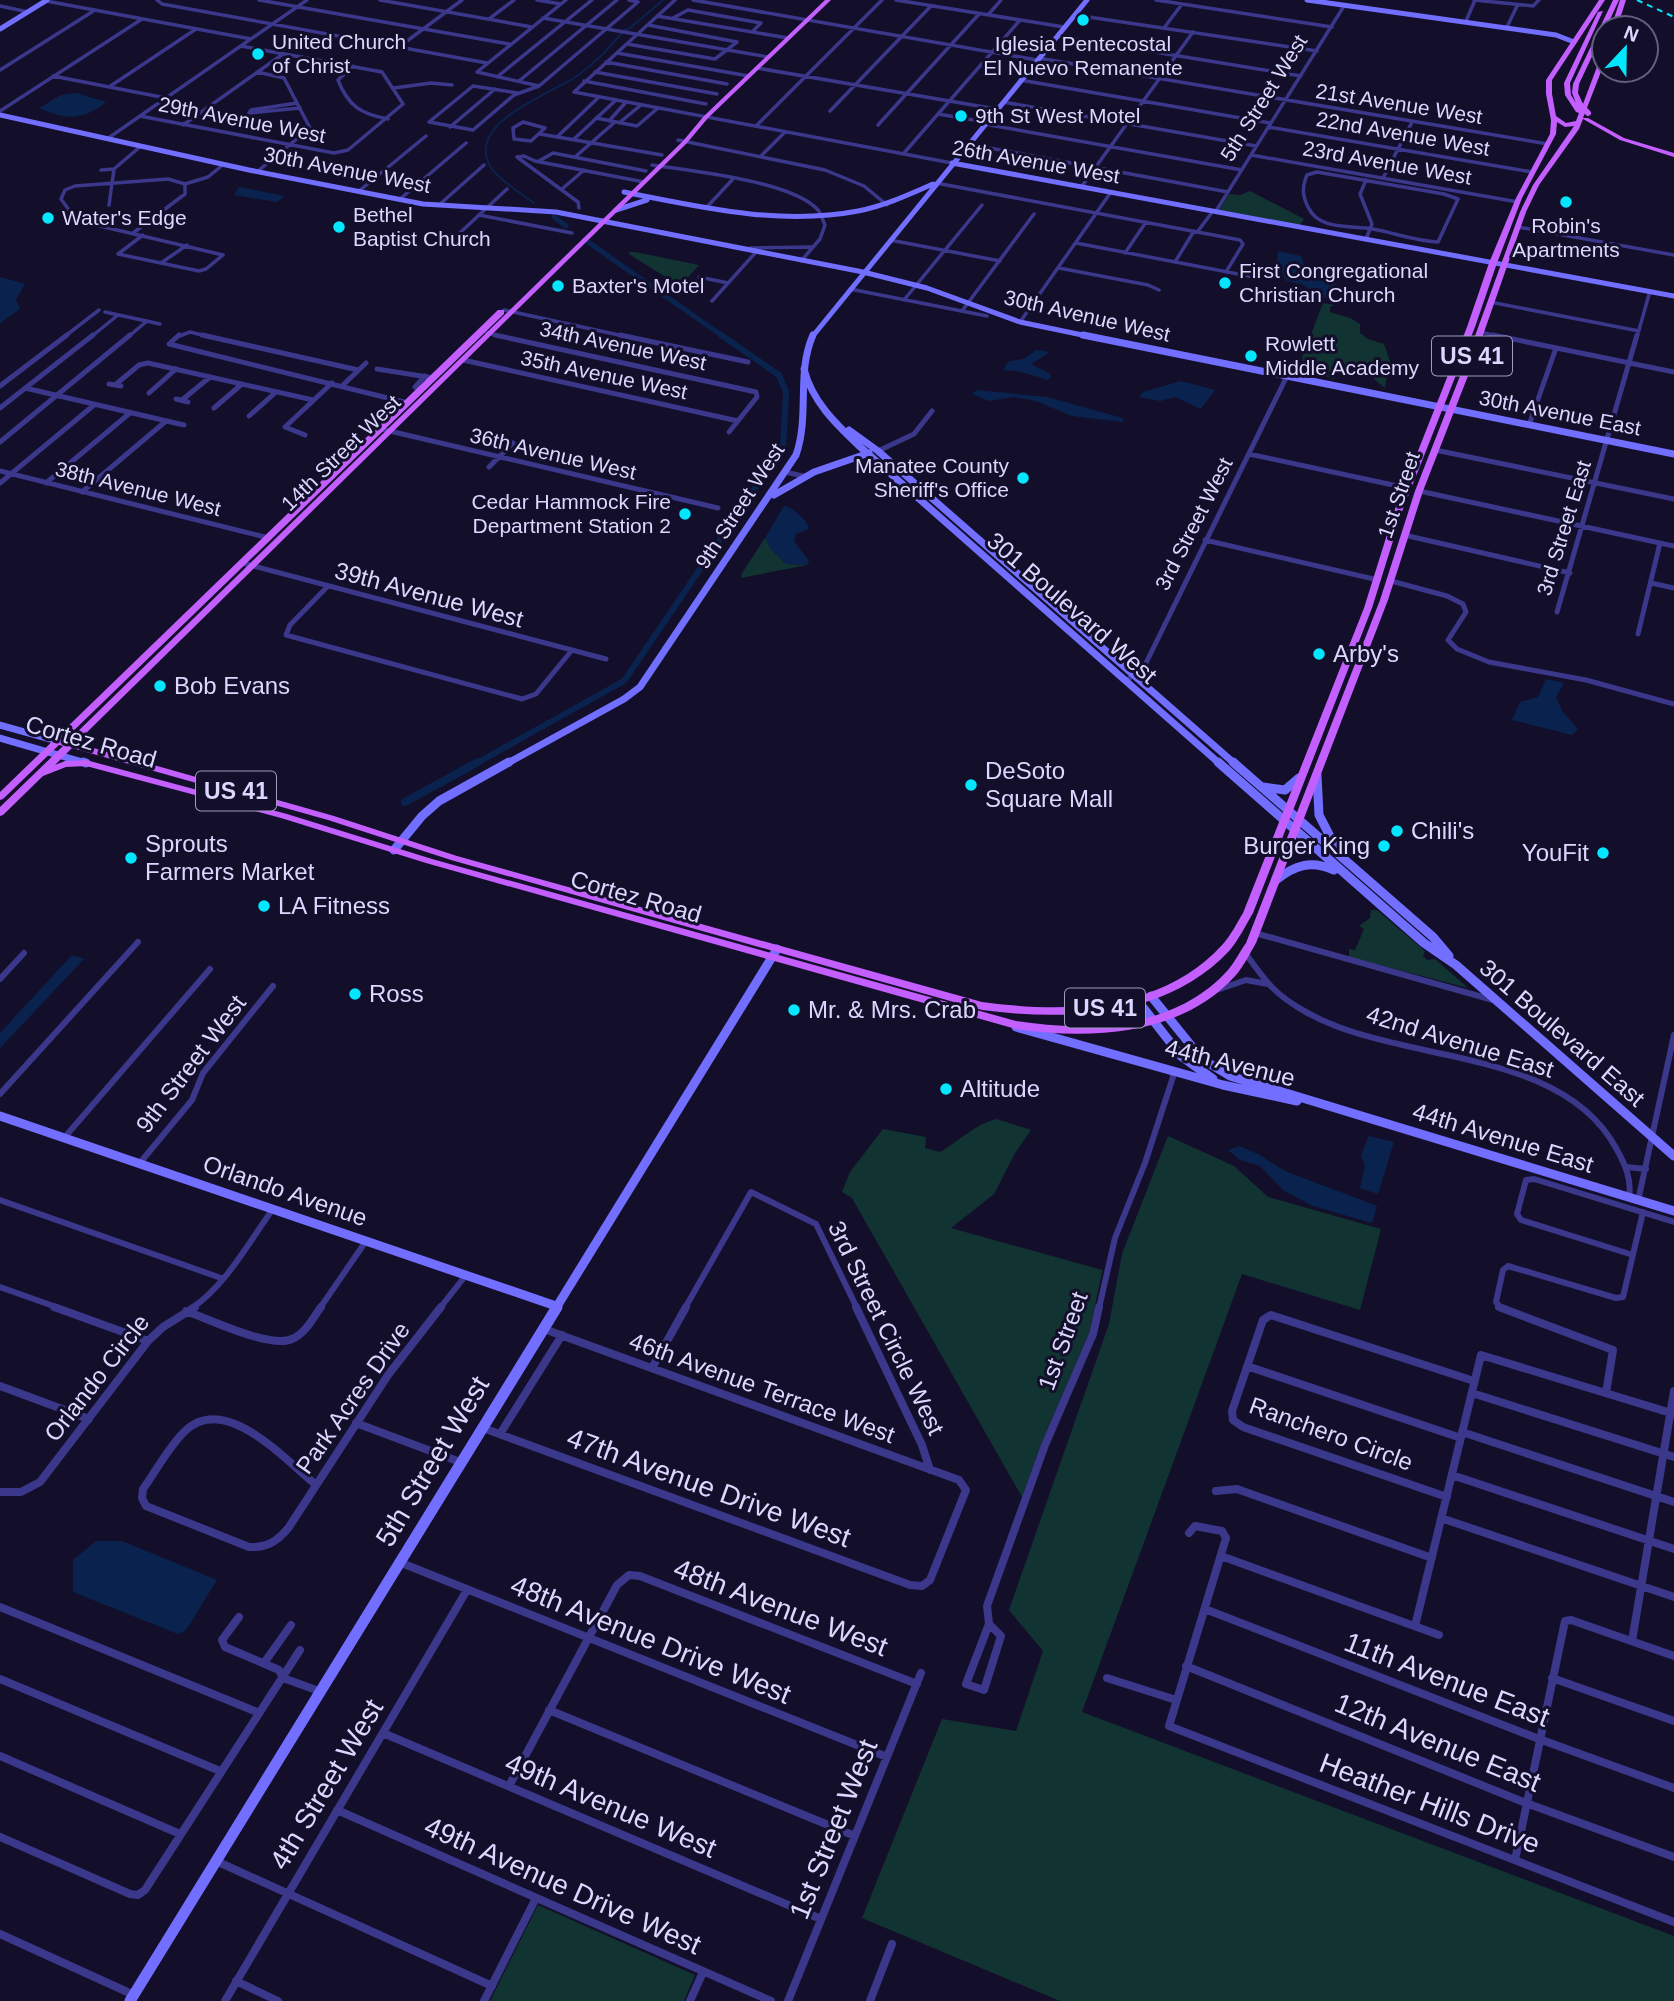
<svg xmlns="http://www.w3.org/2000/svg" width="1674" height="2001" viewBox="0 0 1674 2001" font-family="Helvetica,sans-serif">
  <style>
    .green { fill: #113433 }
    .water { fill: #0a234e }
    .lines { fill: none; stroke-linecap: round; stroke-linejoin: round }
    .stream { stroke: #0a234e; stroke-width: 2 }
    .canal-far2 { stroke: #0a234e; stroke-width: 5 }
    .canal-far1 { stroke: #0a234e; stroke-width: 6 }
    .canal { stroke: #0a234e; stroke-width: 8 }
    .street-far3 { stroke: #3b378b; stroke-width: 3.5 }
    .street-far2 { stroke: #3b378b; stroke-width: 5 }
    .street-far1 { stroke: #3b378b; stroke-width: 6 }
    .street { stroke: #3b378b; stroke-width: 8 }
    .secondary-far3 { stroke: #726eff; stroke-width: 5 }
    .secondary-far2 { stroke: #726eff; stroke-width: 7 }
    .secondary-far1 { stroke: #726eff; stroke-width: 9 }
    .secondary { stroke: #726eff; stroke-width: 11 }
    .primary { fill: #c35eff; fill-rule: evenodd }
    .rail { stroke: #03e6ff; stroke-width: 2; stroke-dasharray: 6 5; stroke-linecap: butt }
    .primary-bridge { stroke: #c35eff; stroke-width: 6 }
    .poi-dot { fill: #03e6ff; stroke: #130f2a; stroke-width: 2.5 }
    .labels { text-anchor: middle; stroke-width: 6; stroke-linejoin: round; paint-order: stroke }
    .far-poi-label { font-size: 21px; fill: #dcd7ff; stroke: #130f2a; text-anchor: start }
    .far-street-label { font-size: 21px; fill: #dcd7ff; stroke: #130f2a }
    .shield { fill: #130f2a; stroke: #a09bbf; stroke-width: 2 }
    .shield-label { font-size: 23px; font-weight: bold; fill: #dcd7ff }
    .street-label { font-size: 24px; fill: #dcd7ff; stroke: #130f2a }
    .poi-label { font-size: 24px; fill: #dcd7ff; stroke: #130f2a; text-anchor: start }
    .near-street-label { font-size: 28px; fill: #dcd7ff; stroke: #130f2a }
  </style>
  <rect width="100%" height="100%" fill="#130f2a"/>
  <path class="green" d="M1250 191 1304 219 1300 225 1219 210 1229 194 1240 195Z
    M630 252H635L699 265 680 286 629 254Z
    M1323 303 1334 305 1330 307V312L1350 318 1360 324V333L1368 339 1384 344 1393 370 1387 374 1385 388 1375 380 1372 371 1354 366H1340L1334 379 1307 370 1302 358Z
    M765 538 771 549 786 564 807 565 741 578 742 573Z
    M1371 910H1377L1425 951 1423 956 1427 960 1435 959 1468 988 1349 957V949L1355 950 1364 929 1359 926 1370 918Z
    M997 1119 1031 1130 1015 1153 994 1194 951 1228 1102 1270 1103 1268 1089 1333 1041 1444 1022 1497 852 1198 842 1192 850 1172 883 1129 926 1137 925 1148 940 1152C961 1140 975 1124 997 1119Z
    M1168 1136 1234 1166 1268 1197 1381 1229 1360 1310 1242 1274 1082 1712 1674 1936V2001H1060L862 1918 942 1719 1016 1731 1043 1651 1009 1610 1109 1324 1122 1254Z
    M538 1905 695 1975 684 2001H490Z"/>
  <path class="water" d="M76 93 106 102C82 121 67 120 39 108L61 95Z
    M239 187 285 196 277 202 234 195Z
    M1278 251 1301 256 1307 275 1335 283 1337 286 1332 298 1319 297 1302 284 1286 281 1277 261Z
    M0 277 25 284 16 300 20 309 0 323Z
    M1036 350 1050 352 1031 364 1049 373 1051 377 1047 380 1022 372 1003 370 1009 361 1024 359Z
    M1181 381 1215 390 1201 409 1175 397 1160 401 1139 397 1143 392Z
    M977 390 1047 397 1123 418V422L1072 416 1036 401 1013 397 989 401 972 394Z
    M784 506C794 508 807 520 809 529L796 534 794 541 809 561 807 565 786 564 771 549 765 538Z
    M1546 679 1564 683 1556 697 1562 711 1578 729 1572 735 1512 720 1520 702 1538 697Z
    M72 955 84 959 0 1048V1033Z
    M1369 1136 1394 1142 1378 1194 1360 1188 1365 1166 1361 1155Z
    M1239 1146 1258 1154 1285 1171 1377 1206 1372 1223 1313 1206 1283 1190 1260 1166 1240 1160 1228 1150Z
    M96 1541H122L217 1580 186 1630 178 1634 73 1592V1560Z"/>
  <g class="lines">
    <path class="stream" d="M534 203C522 194 494 177 489 164 468 121 553 93 577 76 595 63 611 47 624 30L629 29 663 0"/>
    <path class="canal-far2" d="M554 217 566 226
      M588 242 724 337"/>
    <path class="canal-far1" d="M475 764 624 681 783 447 786 392 779 375 721 335"/>
    <path class="canal" d="M405 802 478 762"/>
    <path class="street-far3" d="M157 0 162 4 487 63
      M259 0 509 44
      M380 0 532 27
      M537 0 561 4
      M675 0 574 92 952 163
      M693 0 1037 60
      M896 0 1064 27
      M1156 0 1332 27
      M1474 0 1533 6 1539 0
      M46 1 251 39
      M0 6 28 12
      M988 15 1001 0
      M1075 15 1317 51
      M657 16 788 38
      M543 18 768 57
      M673 18 688 10 761 23 752 32
      M489 19 514 0
      M1466 21 1475 0
      M1507 27 1517 6
      M1164 28 1182 4
      M1057 36 1301 76
      M627 44 715 59 737 42 648 25
      M399 47 462 0
      M617 53 749 76
      M1038 58 1548 144
      M606 62 727 84
      M353 66 338 80C348 106 361 114 388 119
      M757 68 996 109
      M0 70 95 10
      M257 72 284 78 310 128 258 171
      M595 72 717 94
      M53 76 166 98
      M497 77 592 0
      M1020 80 1270 123
      M519 81 617 0
      M584 81 706 104
      M539 86 477 72 566 0
      M109 87 196 29
      M394 88 431 83 452 85
      M518 93 473 86 429 122 473 130 514 95 539 86 638 2 629 0
      M1003 102 1256 146
      M297 103 251 110 249 113 300 108
      M0 111 142 19
      M830 111 931 6
      M938 114 986 122
      M140 116 334 153 348 150 403 104 382 72 241 46
      M596 118 637 126 658 108
      M609 121 626 102
      M523 122 545 128 531 141 514 139 513 128Z
      M619 123 641 105
      M984 124 1242 170
      M183 125 283 54
      M878 125 979 14
      M756 126 882 0
      M450 127 495 89
      M1268 127 1532 172
      M540 134 662 155
      M558 136 599 97
      M107 139 307 0
      M574 139 616 100
      M678 140 825 170 864 186 887 205
      M968 144 1228 192
      M904 153 1020 20
      M1251 155 1518 202
      M761 156 785 132
      M575 157 615 122
      M539 161 553 153 646 171
      M652 165C692 171 792 181 818 210 821 214 823 221 825 225L820 239 801 261
      M101 170 114 169
      M1317 172 1444 194 1458 199 1438 242C1415 241 1395 233 1373 229 1351 225 1319 231 1308 207 1302 195 1302 187 1307 175Z
      M1383 178 1412 122
      M1366 180 1360 194 1372 224 1366 239
      M936 183 1240 240 1243 244 1226 272
      M185 184 208 177 224 164
      M1082 186 1193 32
      M562 189 584 170
      M359 191 426 136
      M400 199 466 143
      M109 205 114 169 141 146
      M439 205 484 165
      M579 208 578 202 517 157 524 156 535 161 644 182
      M706 208 732 180
      M1216 211 1344 6
      M479 215 572 233
      M1518 227 1674 255
      M1198 231 1213 211
      M133 233 185 194V184
      M890 240 1000 261
      M449 243 507 189
      M1076 243 1259 278
      M750 248 812 247
      M1125 253 1146 222
      M118 254 199 271 206 269 223 255 83 222 74 217 61 199 65 190 75 186 168 179 185 184
      M118 254 143 235
      M1175 262 1194 231
      M161 263 187 245
      M1059 268 1148 285 1159 290
      M699 277 728 283
      M850 289 987 316
      M904 300 982 205
      M712 301 756 252
      M1490 302 1639 331
      M504 310 628 337
      M962 311 1034 214
      M105 312 160 324
      M1020 322 1111 192
      M1480 332 1502 337
      M487 333 503 337
      M64 337 99 310
      M91 337 118 315
      M128 337 147 321
      M177 337 190 332 210 337
      M1637 337 1650 291"/>
    <path class="street-far2" d="M179 335 169 344 408 403
      M202 335 358 370
      M495 335 756 392 757 397 729 432
      M620 335 748 362
      M1493 335 1674 372
      M463 360 738 421
      M377 369 434 378
      M109 384 121 386
      M115 385 139 365 148 363 313 400
      M0 386 67 335
      M345 387 342 386 366 363
      M25 388 184 425
      M422 389 415 387 425 376
      M149 393 176 369
      M176 399 188 402
      M182 400 210 377
      M0 408 93 335
      M214 408 242 384
      M249 416 276 392
      M1529 425 1556 348
      M381 429 718 508
      M305 435 285 427 332 383
      M0 442 130 335
      M1435 450 1674 499
      M878 451 914 434 932 411
      M1249 454 1407 488
      M489 467 513 443
      M0 471 269 538
      M785 472 803 476
      M0 483 94 405
      M46 483 130 413
      M1419 491 1674 546
      M82 492 166 421
      M1404 535 1570 573
      M1205 540 1378 580
      M242 563 606 659
      M1391 581 1447 596 1463 604 1466 612 1448 640 1457 649 1489 662 1586 680 1674 704
      M1651 583 1674 588
      M328 586 290 625 286 635 522 699 536 694 572 650
      M1557 612 1637 335
      M1638 634 1660 543
      M1126 681 1145 665 1287 376"/>
    <path class="street-far1" d="M1255 933 1493 1000
      M1246 954C1266 982 1275 995 1306 1012 1398 1065 1559 1045 1616 1148 1625 1164 1632 1179 1629 1198
      M0 979 24 953
      M1214 991 1246 980 1268 984
      M0 1094 138 942
      M64 1138 210 969
      M139 1164 192 1100 203 1073 273 986
      M1626 1167 1646 1169
      M0 1200 221 1278
      M1638 1201 1674 1035
      M1633 1255 1521 1220 1517 1214 1526 1180 1534 1179 1674 1222
      M0 1287 59 1308
      M192 1308C227 1284 248 1243 273 1209
      M320 1308 366 1241
      M440 1308 466 1275
      M685 1308 751 1192 816 1224 857 1308
      M1099 1308 1115 1238 1145 1163 1173 1077 1172 1071
      M1501 1308 1496 1302 1503 1270 1508 1266 1616 1298 1623 1297 1643 1212"/>
    <path class="street" d="M54 1307 148 1341
      M856 1307 922 1445 930 1470
      M1499 1307 1613 1350 1606 1393
      M186 1311C209 1319 270 1349 292 1339 306 1333 313 1318 321 1307
      M1247 1366 1461 1438
      M652 1368 686 1307
      M0 1386 89 1419
      M1472 1393 1674 1457
      M356 1423 460 1462
      M483 1428 910 1585 922 1586 930 1580 966 1490 959 1480 544 1329
      M1462 1432 1674 1502
      M500 1434 562 1335
      M1452 1475 1674 1549
      M315 1484C284 1459 224 1391 184 1432 168 1448 156 1471 143 1489L142 1498 146 1506 249 1547C267 1548 278 1541 289 1527L388 1375 441 1307
      M1216 1491 1237 1489 1432 1558
      M0 1492H21L40 1482 148 1341 163 1327 195 1307
      M1447 1497 1243 1427 1233 1420 1232 1411 1263 1320 1271 1315 1474 1381
      M1441 1518 1674 1597
      M1189 1533 1195 1526 1222 1531 1226 1538 1169 1726 1674 1922
      M1221 1556 1439 1635
      M399 1562 887 1757
      M0 1607 257 1712
      M1205 1609 1539 1739 1674 1788
      M239 1617 222 1640 225 1647 279 1670 283 1678 319 1691
      M989 1624 1001 1636 984 1690 966 1684Z
      M989 1624 987 1606 1045 1445 1093 1334 1099 1307
      M1415 1626 1481 1355 1674 1414
      M1632 1641 1674 1391
      M264 1663 291 1625
      M1186 1666 1526 1803 1674 1857
      M1107 1678 1176 1700
      M1552 1678 1674 1721
      M0 1679 220 1771
      M549 1710 855 1836
      M383 1733 821 1919
      M0 1756 180 1834
      M509 1786 617 1585 629 1575 640 1576 917 1684
      M337 1810 771 2001
      M0 1837 130 1894 138 1895 145 1890 300 1650
      M1515 1860 1565 1621 1571 1620 1674 1656
      M216 1861 492 1986
      M0 1934 134 1995
      M236 1981 278 2001
      M225 2001 467 1590
      M484 2001 536 1898
      M690 2001 703 1972
      M788 2001 921 1673
      M870 2001 892 1944"/>
    <path class="secondary-far3" d="M1307 0 1556 35 1574 42
      M0 29 47 0
      M0 115 249 170 423 204 556 212 863 272 927 288 1020 322 1092 337
      M952 163 1674 296
      M624 192C700 207 780 226 858 211 884 206 908 195 933 184
      M616 210 647 200
      M812 337 1087 0"/>
    <path class="secondary-far2" d="M1083 335 1674 454
      M804 369C812 401 835 423 858 445L1220 764
      M849 430 878 451 1235 764
      M774 495 814 472 869 453
      M0 725 57 741
      M0 738 86 763
      M506 764 624 699 640 687 796 455C810 415 796 373 813 335"/>
    <path class="secondary-far1" d="M83 762 86 763
      M1218 762 1424 943 1456 965 1674 1156
      M1233 762 1433 937 1449 956
      M1317 775 1319 815 1337 850
      M1263 787 1285 790 1299 778
      M394 850 422 816 439 801 509 762
      M1276 880C1295 865 1311 860 1334 870
      M1151 996 1202 1059 1230 1076 1674 1211
      M1138 1001 1181 1056 1213 1079
      M1016 1027 1223 1085 1297 1101
      M0 1116 556 1306
      M556 1308 777 949"/>
    <path class="secondary" d="M130 2001 557 1307"/>
    <path class="primary" d="M825 0H831L708 118 687 143 76 743 334 816 457 856 982 1002C1065 1013 1162 1012 1223 944 1231 935 1237 923 1243 913L1364 608 1395 509 1467 327 1489 263 1516 198 1550 134 1551 120 1546 94V80L1599 0H1605L1552 80V94L1556 116 1566 123 1576 121 1579 113 1576 112 1565 95 1564 83 1598 12 1603 11 1570 83 1571 95 1576 103 1572 93 1573 84 1613 0H1619L1606 28H1604V31L1579 84 1578 93 1583 104 1601 56 1604 54V64L1583 118H1588L1624 138 1674 153V157L1620 140 1583 119 1579 129 1539 185 1526 212 1475 358 1423 491 1388 600 1256 943C1250 953 1244 966 1236 975 1182 1036 1091 1040 1016 1029L426 863 281 818 86 766 66 767 43 776 3 815 0 816V807L63 746 59 745 3 799 0 800V792L498 310H504V314L64 740 68 741 683 141 704 116ZM1557 122 1565 127 1574 126 1533 185 1520 212 1467 358 1415 491 1380 600 1246 943C1240 951 1235 962 1228 970 1175 1029 1089 1032 1016 1021L432 859 287 814 86 760 65 761 55 765 72 748 328 820 451 860 982 1010C1067 1021 1167 1018 1230 950 1239 939 1246 925 1253 913L1372 608 1403 509 1475 327 1497 263 1522 198 1556 134Z
      M1620 0H1626L1617 28H1611Z"/>
    <path class="rail" d="M1637 0 1674 17"/>
    <path class="primary-bridge" d="M1580 105 1588 113"/>
  </g>
  <g class="poi-dot">
    <circle cx="1083" cy="20" r="7"/>
    <circle cx="258" cy="54" r="7"/>
    <circle cx="961" cy="116" r="7"/>
    <circle cx="1566" cy="202" r="7"/>
    <circle cx="48" cy="218" r="7"/>
    <circle cx="339" cy="227" r="7"/>
    <circle cx="1225" cy="283" r="7"/>
    <circle cx="558" cy="286" r="7"/>
    <circle cx="1251" cy="356" r="7"/>
    <circle cx="1023" cy="478" r="7"/>
    <circle cx="685" cy="514" r="7"/>
    <circle cx="1319" cy="654" r="7"/>
    <circle cx="160" cy="686" r="7"/>
    <circle cx="971" cy="785" r="7"/>
    <circle cx="1397" cy="831" r="7"/>
    <circle cx="1384" cy="846" r="7"/>
    <circle cx="1603" cy="853" r="7"/>
    <circle cx="131" cy="858" r="7"/>
    <circle cx="264" cy="906" r="7"/>
    <circle cx="355" cy="994" r="7"/>
    <circle cx="794" cy="1010" r="7"/>
    <circle cx="946" cy="1089" r="7"/>
  </g>
  <g class="labels">
    <g class="far-poi-label">
      <text x="272" y="49">United Church<tspan x="272" dy="24">of Christ</tspan></text>
      <text x="1083" y="51" text-anchor="middle">Iglesia Pentecostal<tspan x="1083" dy="24">El Nuevo Remanente</tspan></text>
      <text x="975" y="123">9th St West Motel</text>
      <text x="353" y="222">Bethel<tspan x="353" dy="24">Baptist Church</tspan></text>
      <text x="62" y="225">Water's Edge</text>
      <text x="1566" y="233" text-anchor="middle">Robin's<tspan x="1566" dy="24">Apartments</tspan></text>
      <text x="1239" y="278">First Congregational<tspan x="1239" dy="24">Christian Church</tspan></text>
      <text x="572" y="293">Baxter's Motel</text>
      <text x="1265" y="351">Rowlett<tspan x="1265" dy="24">Middle Academy</tspan></text>
      <text x="1009" y="473" text-anchor="end">Manatee County<tspan x="1009" dy="24">Sheriff's Office</tspan></text>
      <text x="671" y="509" text-anchor="end">Cedar Hammock Fire<tspan x="671" dy="24">Department Station 2</tspan></text>
    </g>
    <g class="far-street-label">
      <text transform="translate(1264 98) rotate(-58)" y="7">5th Street West</text>
      <text transform="translate(1399 104) rotate(9)" y="7">21st Avenue West</text>
      <text transform="translate(242 120) rotate(11)" y="7">29th Avenue West</text>
      <text transform="translate(1403 134) rotate(10)" y="7">22nd Avenue West</text>
      <text transform="translate(1036 162) rotate(10)" y="7">26th Avenue West</text>
      <text transform="translate(1387 163) rotate(10)" y="7">23rd Avenue West</text>
      <text transform="translate(347 170) rotate(11)" y="7">30th Avenue West</text>
      <text transform="translate(1087 316) rotate(13)" y="7">30th Avenue West</text>
      <text transform="translate(623 346) rotate(12)" y="7">34th Avenue West</text>
      <text transform="translate(604 375) rotate(12)" y="7">35th Avenue West</text>
      <text transform="translate(1560 413) rotate(11)" y="7">30th Avenue East</text>
      <text transform="translate(341 453) rotate(-44)" y="7">14th Street West</text>
      <text transform="translate(553 454) rotate(13)" y="7">36th Avenue West</text>
      <text transform="translate(138 489) rotate(14)" y="7">38th Avenue West</text>
      <text transform="translate(1399 495) rotate(-71)" y="7">1st Street</text>
      <text transform="translate(740 506) rotate(-57)" y="7">9th Street West</text>
      <text transform="translate(1194 524) rotate(-63)" y="7">3rd Street West</text>
      <text transform="translate(1564 528) rotate(-73)" y="7">3rd Street East</text>
    </g>
    <g class="shield">
      <rect x="1432" y="336.5" width="80" height="39" rx="5"/>
      <rect x="196" y="771.5" width="80" height="39" rx="5"/>
      <rect x="1065" y="988.5" width="80" height="39" rx="5"/>
    </g>
    <g class="shield-label">
      <text x="1472" y="364">US 41</text>
      <text x="236" y="799">US 41</text>
      <text x="1105" y="1016">US 41</text>
    </g>
    <g class="street-label">
      <text transform="translate(429 595) rotate(15)" y="8">39th Avenue West</text>
      <text transform="translate(1072 608) rotate(41)" y="8">301 Boulevard West</text>
      <text transform="translate(91 742) rotate(16)" y="8">Cortez Road</text>
      <text transform="translate(636 897) rotate(16)" y="8">Cortez Road</text>
      <text transform="translate(1562 1033) rotate(41)" y="8">301 Boulevard East</text>
      <text transform="translate(1460 1042) rotate(17)" y="8">42nd Avenue East</text>
      <text transform="translate(1230 1063) rotate(14)" y="8">44th Avenue</text>
      <text transform="translate(191 1064) rotate(-53)" y="8">9th Street West</text>
      <text transform="translate(1503 1138) rotate(17)" y="8">44th Avenue East</text>
      <text transform="translate(285 1191) rotate(19)" y="8">Orlando Avenue</text>
      <text transform="translate(886 1328) rotate(64)" y="8">3rd Street Circle West</text>
      <text transform="translate(1063 1341) rotate(-70)" y="8">1st Street</text>
      <text transform="translate(97 1378) rotate(-52)" y="8">Orlando Circle</text>
      <text transform="translate(762 1388) rotate(20)" y="8">46th Avenue Terrace West</text>
      <text transform="translate(353 1398) rotate(-55)" y="8">Park Acres Drive</text>
      <text transform="translate(1331 1434) rotate(20)" y="8">Ranchero Circle</text>
    </g>
    <g class="poi-label">
      <text x="1333" y="662">Arby's</text>
      <text x="174" y="694">Bob Evans</text>
      <text x="985" y="779">DeSoto<tspan x="985" dy="28">Square Mall</tspan></text>
      <text x="1411" y="839">Chili's</text>
      <text x="145" y="852">Sprouts<tspan x="145" dy="28">Farmers Market</tspan></text>
      <text x="1370" y="854" text-anchor="end">Burger King</text>
      <text x="1589" y="861" text-anchor="end">YouFit</text>
      <text x="278" y="914">LA Fitness</text>
      <text x="369" y="1002">Ross</text>
      <text x="808" y="1018">Mr. &amp; Mrs. Crab</text>
      <text x="960" y="1097">Altitude</text>
    </g>
    <g class="near-street-label">
      <text transform="translate(432 1461) rotate(-59)" y="10">5th Street West</text>
      <text transform="translate(709 1487) rotate(20)" y="10">47th Avenue Drive West</text>
      <text transform="translate(781 1607) rotate(21)" y="10">48th Avenue West</text>
      <text transform="translate(651 1639) rotate(22)" y="10">48th Avenue Drive West</text>
      <text transform="translate(1447 1679) rotate(21)" y="10">11th Avenue East</text>
      <text transform="translate(1438 1742) rotate(22)" y="10">12th Avenue East</text>
      <text transform="translate(326 1784) rotate(-59)" y="10">4th Street West</text>
      <text transform="translate(1430 1803) rotate(21)" y="10">Heather Hills Drive</text>
      <text transform="translate(611 1805) rotate(23)" y="10">49th Avenue West</text>
      <text transform="translate(833 1829) rotate(-68)" y="10">1st Street West</text>
      <text transform="translate(563 1885) rotate(24)" y="10">49th Avenue Drive West</text>
    </g>
  </g>
  <g transform="translate(1625 49) rotate(22)"><circle r="33" fill="#130f2a" stroke="#635f7f" stroke-width="2"/>
  <path d="M0-5L12 26L0 18L-12 26Z" fill="#03e6ff"/>
  <text y="-10" font-size="19" font-weight="bold" text-anchor="middle" fill="#dcd7ff">N</text>
  </g>
</svg>
